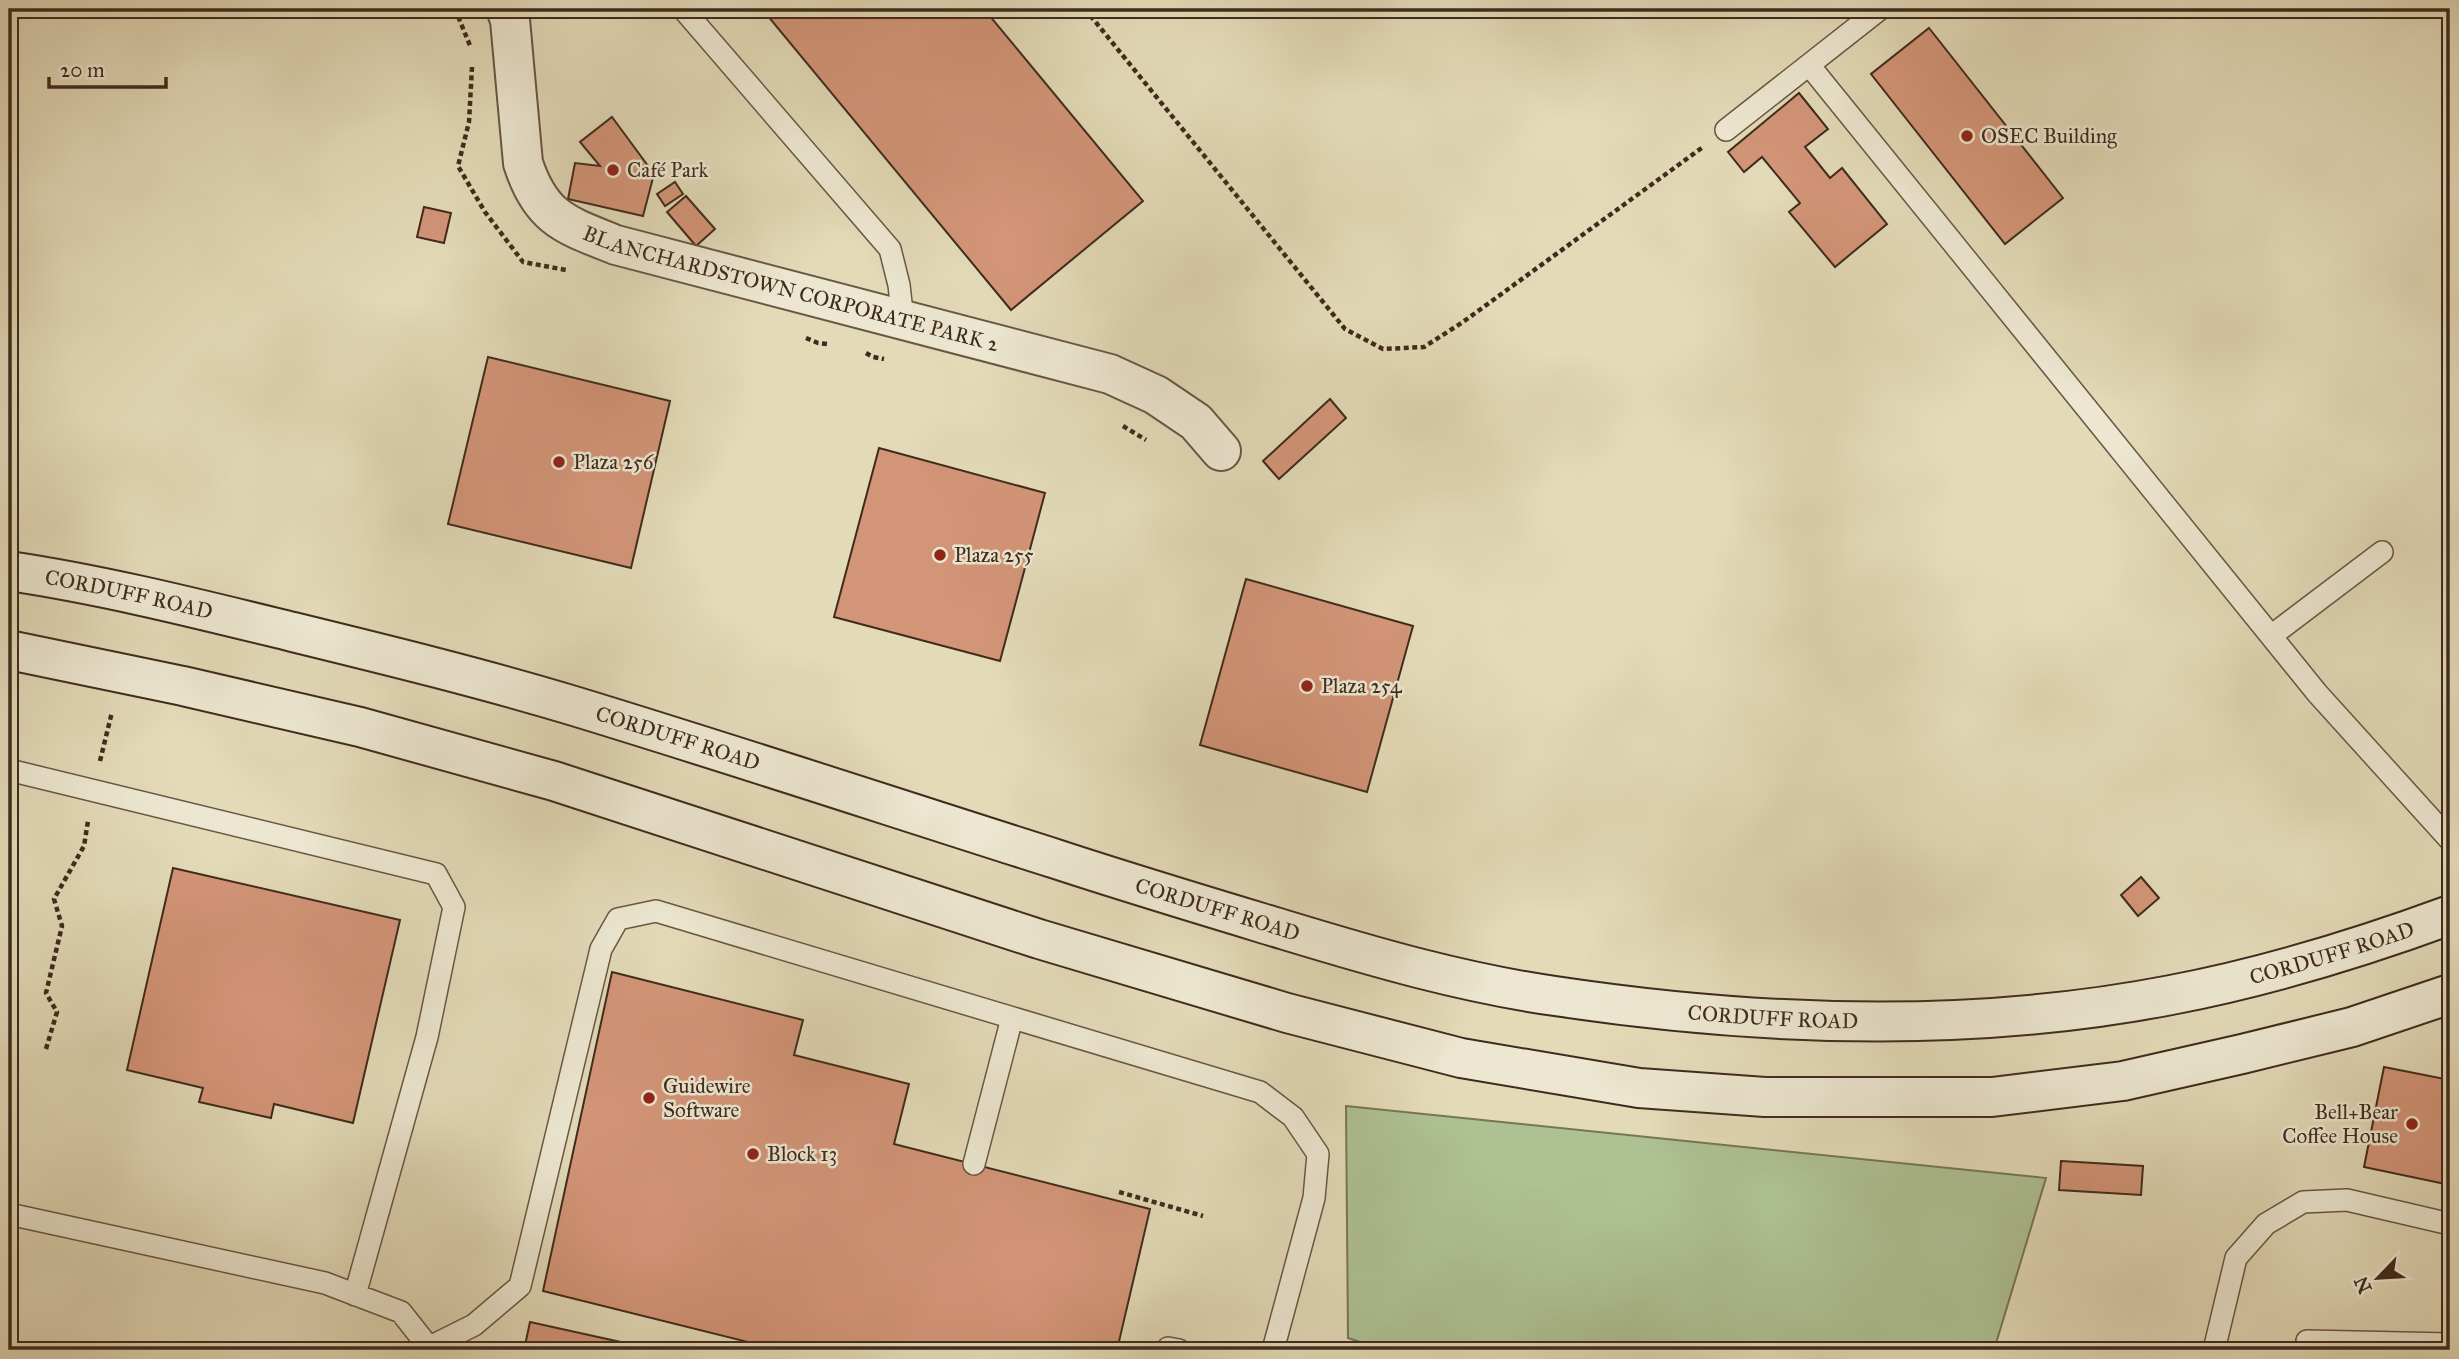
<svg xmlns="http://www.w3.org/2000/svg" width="2459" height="1359" viewBox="0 0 2459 1359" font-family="'IM FELL Great Primer',serif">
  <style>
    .green { fill: #aec193; stroke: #767658; stroke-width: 2 }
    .building { fill: #d39578; stroke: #3f2b1d; stroke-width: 2 }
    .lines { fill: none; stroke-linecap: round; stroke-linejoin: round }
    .lane-casing { stroke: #685744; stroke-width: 24 }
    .street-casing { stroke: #685744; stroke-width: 42 }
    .secondary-casing { stroke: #3f2b1d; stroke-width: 42 }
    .path { stroke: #3f2b1d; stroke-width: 4.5; stroke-dasharray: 5 3.5; stroke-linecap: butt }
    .lane { stroke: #ede7d1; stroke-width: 21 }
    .street { stroke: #ede7d1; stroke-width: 38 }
    .secondary { stroke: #ede7d1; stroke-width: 38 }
    .poi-dot { fill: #8f2418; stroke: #ede7d1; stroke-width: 2.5 }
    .labels { text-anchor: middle; stroke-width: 5; stroke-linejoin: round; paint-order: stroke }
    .poi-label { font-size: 21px; fill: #3f2b1d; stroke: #ede7d1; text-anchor: start }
    .street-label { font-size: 21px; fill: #3f2b1d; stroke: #ede7d1 }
  </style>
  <rect width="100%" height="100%" fill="#e3dab8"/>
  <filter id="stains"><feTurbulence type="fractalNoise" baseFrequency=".00286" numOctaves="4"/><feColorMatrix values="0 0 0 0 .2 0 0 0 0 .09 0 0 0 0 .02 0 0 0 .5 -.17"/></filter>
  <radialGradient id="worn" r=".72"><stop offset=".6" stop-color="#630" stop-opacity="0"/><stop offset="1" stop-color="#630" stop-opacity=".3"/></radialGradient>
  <path class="green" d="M1346 1106 2046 1178 1994 1350H1384L1348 1338Z"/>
  <path class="building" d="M762 9H984L1143 201 1011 310Z
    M1929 28 2063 198 2005 244 1871 74Z
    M1799 93 1828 129 1805 147 1830 178 1842 168 1887 224 1835 267 1789 212 1800 203 1762 157 1744 172 1728 152Z
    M612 117 654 174 643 216 568 199 575 163 600 166 580 142Z
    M675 182 683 194 665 206 657 194Z
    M686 196 715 229 696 246 667 212Z
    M424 207 451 213 444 243 417 237Z
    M488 357 670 401 631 568 448 524Z
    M1330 399 1346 418 1279 479 1263 461Z
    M879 448 1045 493 1000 661 834 617Z
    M1246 579 1413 626 1367 792 1200 745Z
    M173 868 400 920 353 1123 274 1104 271 1118 199 1102 203 1088 127 1070Z
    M2141 877 2159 898 2138 916 2121 895Z
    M612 972 803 1020 794 1055 909 1084 894 1144 1150 1209 1117 1350H780L543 1291Z
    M2384 1067 2450 1080V1185L2364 1167Z
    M2061 1161 2143 1166 2141 1195 2059 1190Z
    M530 1322 657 1350H524Z"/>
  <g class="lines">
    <g class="lane-casing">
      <path id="lane" d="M683 9 890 249 899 285 903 321
        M1809 65 2317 693 2450 840
        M1726 130 1880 9
        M2271 636 2382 552
        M9 770 436 874 454 907 427 1037 355 1295
        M974 1164 1012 1018
        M9 1214 325 1283 401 1312 431 1350
        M430 1347 474 1325 520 1286 601 949 618 919 656 911 1260 1092 1293 1117 1318 1154 1314 1198 1273 1350
        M1168 1348 1179 1350
        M2214 1350 2236 1258 2266 1224 2303 1202 2347 1200 2450 1224
        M2307 1350V1341L2450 1344"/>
    </g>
    <g class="street-casing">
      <g id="street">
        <path id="s1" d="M506 9 510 20 523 163C541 219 566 225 616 245L1110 374 1156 395 1196 422 1221 451"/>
      </g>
    </g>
    <g class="secondary-casing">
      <g id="secondary">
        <path id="s2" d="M9 571C104 585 199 609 293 632 387 655 481 678 574 706 735 755 895 808 1056 859 1132 884 1209 907 1285 930 1374 957 1463 983 1555 996 1756 1026 1970 1034 2171 995 2266 977 2360 948 2450 915"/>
        <path d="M9 650 183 686 360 727 554 781 1039 939 1287 1013 1461 1058 1639 1088 1765 1097H1992L2123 1081 2242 1054 2352 1027 2450 994"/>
      </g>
    </g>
    <path class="path" d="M455 9 471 48
      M1085 9 1345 329 1383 349 1424 347 1463 322 1703 147
      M472 67 469 122 458 166 485 212 523 262 566 270
      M806 338 818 343 828 344
      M866 353 873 357 884 359
      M1123 426 1146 440
      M100 761 112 712
      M46 1049 57 1012 46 993 62 926 54 899 84 846 88 821
      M1119 1192 1203 1216"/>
    <use href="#lane" class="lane"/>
    <use href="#street" class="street"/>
    <use href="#secondary" class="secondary"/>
  </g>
  <g class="poi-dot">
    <circle cx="1967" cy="136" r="7"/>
    <circle cx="613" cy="170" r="7"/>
    <circle cx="559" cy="462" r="7"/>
    <circle cx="940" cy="555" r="7"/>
    <circle cx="1307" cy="686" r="7"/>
    <circle cx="649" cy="1098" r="7"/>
    <circle cx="2412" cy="1124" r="7"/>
    <circle cx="753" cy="1154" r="7"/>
  </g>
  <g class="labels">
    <g class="poi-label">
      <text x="1981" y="143">OSEC Building</text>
      <text x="627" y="177">Café Park</text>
      <text x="573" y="469">Plaza 256</text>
      <text x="954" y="562">Plaza 255</text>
      <text x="1321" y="693">Plaza 254</text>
      <text x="663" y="1093">Guidewire<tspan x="663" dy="24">Software</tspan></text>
      <text x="2398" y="1119" text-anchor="end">Bell+Bear<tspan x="2398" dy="24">Coffee House</tspan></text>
      <text x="767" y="1161">Block 13</text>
    </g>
    <g class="street-label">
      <text dy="7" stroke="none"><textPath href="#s1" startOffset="466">BLANCHARDSTOWN CORPORATE PARK 2</textPath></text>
      <text dy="7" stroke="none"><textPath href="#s2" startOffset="122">CORDUFF ROAD</textPath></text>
      <text dy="7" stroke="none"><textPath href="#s2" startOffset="690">CORDUFF ROAD</textPath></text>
      <text dy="7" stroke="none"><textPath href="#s2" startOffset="1256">CORDUFF ROAD</textPath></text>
      <text dy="7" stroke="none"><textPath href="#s2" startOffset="2390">CORDUFF ROAD</textPath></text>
      <text dy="7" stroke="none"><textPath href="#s2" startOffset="1824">CORDUFF ROAD</textPath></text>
    </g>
  </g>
  <rect width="2459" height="1359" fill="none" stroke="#e3dab8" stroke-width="35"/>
  <rect x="10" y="10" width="2438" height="1338" fill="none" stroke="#3f2b1d" stroke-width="3.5"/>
  <rect x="18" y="18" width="2424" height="1324" fill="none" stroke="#3f2b1d" stroke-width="2"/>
  <g transform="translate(2378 1278) rotate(245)" stroke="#ede7d1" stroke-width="5" paint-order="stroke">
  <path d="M0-5L12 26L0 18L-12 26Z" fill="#3f2b1d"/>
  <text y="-10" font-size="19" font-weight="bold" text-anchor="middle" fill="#3f2b1d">N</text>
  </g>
  <path d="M49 77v10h117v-10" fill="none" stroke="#3f2b1d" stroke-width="3.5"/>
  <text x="60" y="77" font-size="21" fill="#3f2b1d" stroke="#ede7d1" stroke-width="5" paint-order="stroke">20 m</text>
  <rect width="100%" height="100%" filter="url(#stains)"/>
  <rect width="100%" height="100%" fill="url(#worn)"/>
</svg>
